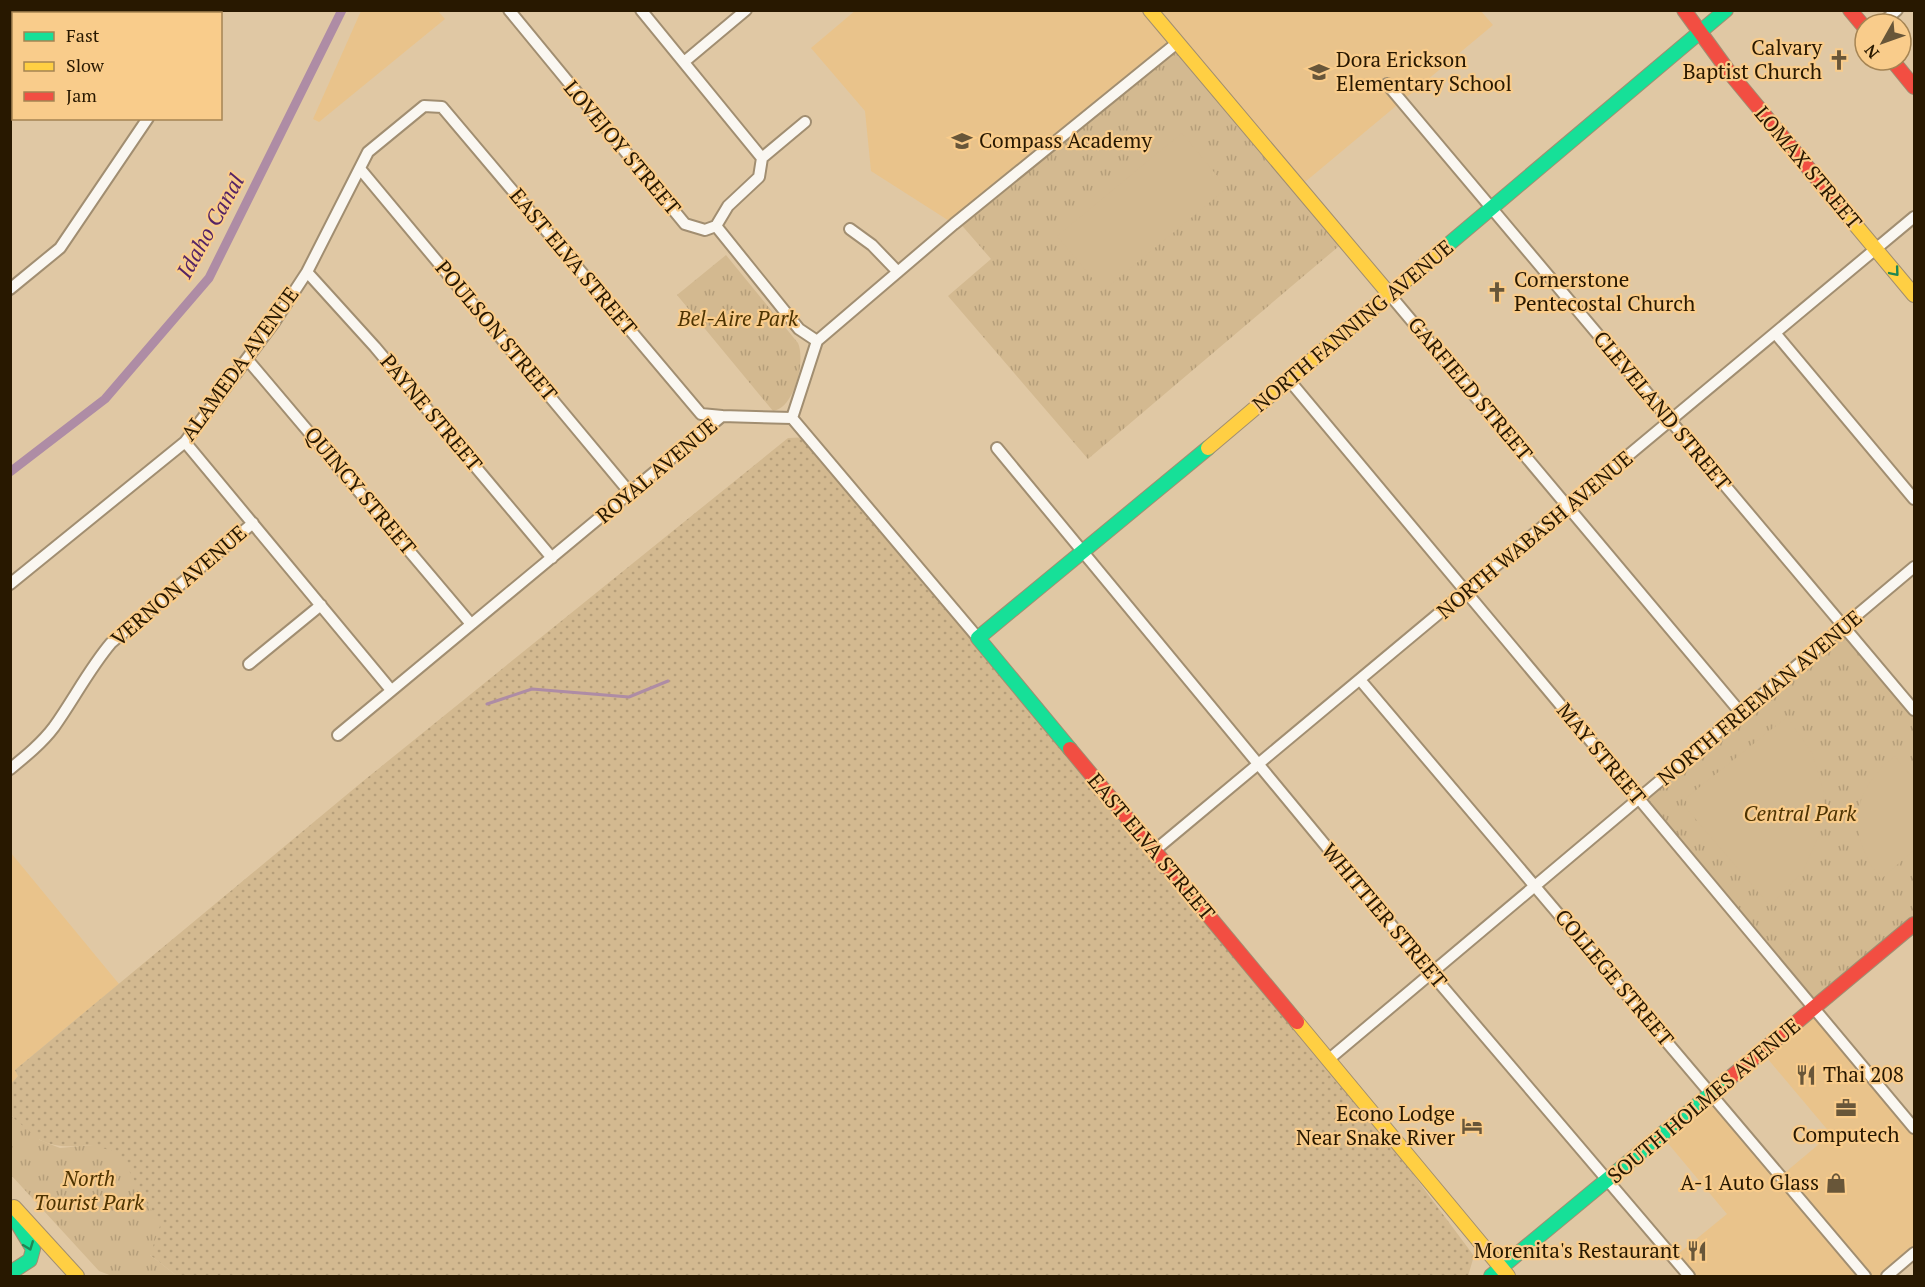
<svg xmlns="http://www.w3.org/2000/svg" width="1925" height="1287" viewBox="0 0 1925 1287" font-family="'PT Serif',serif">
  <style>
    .built { fill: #e9c38b }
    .grass { fill: url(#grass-dots) }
    .park { fill: url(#park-tufts) }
    .garden { fill: #d3b990 }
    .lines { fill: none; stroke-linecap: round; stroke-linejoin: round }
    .stream { stroke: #ae8ca5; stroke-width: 3 }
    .canal { stroke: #ae8ca5; stroke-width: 9 }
    .street-casing { stroke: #a18e71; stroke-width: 14 }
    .fast-casing { stroke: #a18e71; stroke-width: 16 }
    .slow-casing { stroke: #a18e71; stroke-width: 16 }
    .jam-casing { stroke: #a18e71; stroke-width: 16 }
    .street { stroke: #faf7f1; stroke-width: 10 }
    .fast { stroke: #16e098; stroke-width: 14 }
    .slow { stroke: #ffcf43; stroke-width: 14 }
    .jam { stroke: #f24e42; stroke-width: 14 }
    .oneway { stroke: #1e8654 }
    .labels { text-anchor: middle; stroke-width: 4.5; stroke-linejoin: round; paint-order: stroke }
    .poi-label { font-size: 21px; fill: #281800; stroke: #f9cc8b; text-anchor: end }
    .street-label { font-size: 21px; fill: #281800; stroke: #f9cc8b }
    .park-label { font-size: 21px; font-style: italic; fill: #4e3403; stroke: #f9cc8b }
    .water-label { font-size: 22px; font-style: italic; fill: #542465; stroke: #f9cc8b }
  </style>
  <defs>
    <pattern id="grass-dots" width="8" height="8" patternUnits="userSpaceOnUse" patternTransform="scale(1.5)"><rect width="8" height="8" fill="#d3b990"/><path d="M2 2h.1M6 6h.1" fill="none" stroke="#b59e7a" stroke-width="1.8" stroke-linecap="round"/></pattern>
    <pattern id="park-tufts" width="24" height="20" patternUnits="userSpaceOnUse" patternTransform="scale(1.5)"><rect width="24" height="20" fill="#d3b990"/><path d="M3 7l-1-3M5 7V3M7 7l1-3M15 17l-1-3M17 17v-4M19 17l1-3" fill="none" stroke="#b59e7a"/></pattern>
  </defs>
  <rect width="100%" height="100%" fill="#e0c8a4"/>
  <path class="built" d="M856 10H1480L1493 25 1299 187 954 224 871 171 865 111 811 48Z
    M361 11H438L445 19 319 122 313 119Z
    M11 853 119 984 15 1070 18 1076 11 1084Z
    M1814 1008 1914 1128V1254L1887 1276H1689L1673 1258 1727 1214 1661 1135 1712 1094 1781 1176 1831 1134 1762 1052Z"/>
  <path class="grass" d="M810 437 1328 1060 1474 1256 1468 1276H177L150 1255 92 1145C53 1149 37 1145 11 1115V1084L18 1076 15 1070 362 782 788 438Z"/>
  <path class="park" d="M1177 43 1345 241 1088 459 948 296 991 259 958 221Z
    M726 255 798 343C806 361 794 409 773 411L677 295Z
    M1845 627 1914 710V924L1814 1008 1639 800Z
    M10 1115 40 1140 60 1148 92 1145 119 1153 160 1226 150 1255 177 1276H112L99 1271 11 1175Z"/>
  <path class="garden" d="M1182 133 1227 188 1103 291 1057 236Z
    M1787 717 1812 753 1824 792 1820 833 1803 871 1770 906 1687 809 1686 798Z
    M1895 756 1914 781V850L1881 879C1846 834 1850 792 1895 756Z"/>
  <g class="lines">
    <path class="stream" d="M487 704 532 689 629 697 668 681"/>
    <path class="canal" d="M10 472 105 399 209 278 342 10"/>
    <g class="street-casing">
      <path id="street" d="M141 10 144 14
        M509 10 685 224 705 230 716 226
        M641 10 762 158
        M1881 24 1897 10
        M684 62 746 10
        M1387 84 1914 710
        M361 170 631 494
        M716 226 799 329 817 341
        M716 226 728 206 759 177 762 158 805 122
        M850 229 872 245 898 272
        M307 272 375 347 552 558
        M10 289 60 248 148 118
        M1390 295 1741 713
        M1775 333 1914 499
        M247 359 471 624
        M1289 380 1914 1128
        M792 418 817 341 954 224 1177 43
        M792 418 978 638
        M185 442 391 690
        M997 448 1431 973 1689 1276
        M10 584 185 442 275 321 307 272 368 152 424 106 442 107 701 414 722 416
        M249 664 321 605
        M1361 681 1865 1276
        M338 735 722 416 792 418
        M10 769C26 756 42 743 54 727 74 699 89 669 111 643L253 523
        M1154 851 1914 217
        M1328 1060 1914 567
        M1887 1276 1914 1253"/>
    </g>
    <g class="fast-casing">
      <path id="fast" d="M1437 254 1726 10
        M1070 749 978 638 1208 448
        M10 1211 33 1249 30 1260 10 1273
        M1491 1276 1731 1077"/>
    </g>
    <g class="slow-casing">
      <path id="slow" d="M1150 10 1390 295
        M1838 204 1914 295
        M1208 448 1437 254
        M1297 1022 1508 1276
        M14 1207 77 1276"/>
    </g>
    <g class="jam-casing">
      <path id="jam" d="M1684 10 1729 72 1838 204
        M1850 10 1865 28
        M1892 60 1914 87
        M1070 749 1297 1022
        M1731 1077 1914 924"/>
    </g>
    <use href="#street" class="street"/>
    <use href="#fast" class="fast"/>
    <use href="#slow" class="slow"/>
    <use href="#jam" class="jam"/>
  </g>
  <defs><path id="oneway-chevron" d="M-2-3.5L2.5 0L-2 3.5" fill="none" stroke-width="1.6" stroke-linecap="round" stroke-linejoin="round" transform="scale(1.5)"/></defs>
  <g class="oneway">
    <use href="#oneway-chevron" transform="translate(1895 272) rotate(50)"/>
    <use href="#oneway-chevron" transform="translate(29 1246) rotate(69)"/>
  </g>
  <defs>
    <g id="church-bare" transform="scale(1.62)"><path d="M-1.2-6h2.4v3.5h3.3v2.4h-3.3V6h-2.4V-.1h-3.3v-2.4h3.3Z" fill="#685639" stroke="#f9cc8b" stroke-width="2.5" paint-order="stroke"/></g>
    <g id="school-bare" transform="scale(1.62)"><path d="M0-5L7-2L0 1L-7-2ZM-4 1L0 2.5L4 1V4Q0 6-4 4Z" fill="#685639" stroke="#f9cc8b" stroke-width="2.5" paint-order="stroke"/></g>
    <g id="restaurant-bare" transform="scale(1.62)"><path d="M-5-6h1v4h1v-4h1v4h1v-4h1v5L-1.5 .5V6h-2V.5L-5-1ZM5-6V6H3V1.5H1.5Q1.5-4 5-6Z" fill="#685639" stroke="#f9cc8b" stroke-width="2.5" paint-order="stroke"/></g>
    <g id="office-bare" transform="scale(1.62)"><path d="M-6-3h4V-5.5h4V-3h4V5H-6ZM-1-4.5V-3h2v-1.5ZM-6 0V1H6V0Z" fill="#685639" stroke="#f9cc8b" stroke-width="2.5" paint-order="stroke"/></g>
    <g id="hotel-bare" transform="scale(1.62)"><path d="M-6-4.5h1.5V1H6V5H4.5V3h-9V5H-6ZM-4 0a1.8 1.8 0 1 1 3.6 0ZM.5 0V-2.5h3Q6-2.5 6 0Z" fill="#685639" stroke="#f9cc8b" stroke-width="2.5" paint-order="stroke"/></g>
    <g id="shop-bare" transform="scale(1.62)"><path d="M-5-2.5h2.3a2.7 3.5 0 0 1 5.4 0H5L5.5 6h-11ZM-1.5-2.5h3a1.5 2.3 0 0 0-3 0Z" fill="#685639" stroke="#f9cc8b" stroke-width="2.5" paint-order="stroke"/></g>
  </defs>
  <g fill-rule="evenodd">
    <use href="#church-bare" x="1839" y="60"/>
    <use href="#school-bare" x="1319" y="72"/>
    <use href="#school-bare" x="962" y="141"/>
    <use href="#church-bare" x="1497" y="292"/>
    <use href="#restaurant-bare" x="1806" y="1075"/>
    <use href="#office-bare" x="1846" y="1108"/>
    <use href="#hotel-bare" x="1472" y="1126"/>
    <use href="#shop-bare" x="1836" y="1183"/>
    <use href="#restaurant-bare" x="1697" y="1251"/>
  </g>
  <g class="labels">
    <g class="poi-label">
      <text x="1822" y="55">Calvary<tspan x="1822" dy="24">Baptist Church</tspan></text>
      <text x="1336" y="67" text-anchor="start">Dora Erickson<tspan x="1336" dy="24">Elementary School</tspan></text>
      <text x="979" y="148" text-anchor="start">Compass Academy</text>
      <text x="1514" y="287" text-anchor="start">Cornerstone<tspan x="1514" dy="24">Pentecostal Church</tspan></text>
      <text x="1823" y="1082" text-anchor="start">Thai 208</text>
      <text x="1455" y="1121">Econo Lodge<tspan x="1455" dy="24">Near Snake River</tspan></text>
      <text x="1846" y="1142" text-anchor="middle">Computech</text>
      <text x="1819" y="1190">A-1 Auto Glass</text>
      <text x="1680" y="1258">Morenita's Restaurant</text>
    </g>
    <g class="street-label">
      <text transform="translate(622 148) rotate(50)" y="7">LOVEJOY STREET</text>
      <text transform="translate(1808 168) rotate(50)" y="7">LOMAX STREET</text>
      <text transform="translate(573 262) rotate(50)" y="7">EAST ELVA STREET</text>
      <text transform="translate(1353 326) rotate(-40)" y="7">NORTH FANNING AVENUE</text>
      <text transform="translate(496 331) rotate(50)" y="7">POULSON STREET</text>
      <text transform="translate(240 364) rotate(-54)" y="7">ALAMEDA AVENUE</text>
      <text transform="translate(1470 389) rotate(50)" y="7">GARFIELD STREET</text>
      <text transform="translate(1662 411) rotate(50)" y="7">CLEVELAND STREET</text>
      <text transform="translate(431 413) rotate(50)" y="7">PAYNE STREET</text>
      <text transform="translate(657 471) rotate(-40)" y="7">ROYAL AVENUE</text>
      <text transform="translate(360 491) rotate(50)" y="7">QUINCY STREET</text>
      <text transform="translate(1535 535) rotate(-40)" y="7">NORTH WABASH AVENUE</text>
      <text transform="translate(179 586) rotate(-41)" y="7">VERNON AVENUE</text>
      <text transform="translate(1760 698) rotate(-40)" y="7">NORTH FREEMAN AVENUE</text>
      <text transform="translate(1601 754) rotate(50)" y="7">MAY STREET</text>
      <text transform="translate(1151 847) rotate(50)" y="7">EAST ELVA STREET</text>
      <text transform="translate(1384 916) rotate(50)" y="7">WHITTIER STREET</text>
      <text transform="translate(1614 978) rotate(50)" y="7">COLLEGE STREET</text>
      <text transform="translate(1704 1101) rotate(-40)" y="7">SOUTH HOLMES AVENUE</text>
    </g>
    <g class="park-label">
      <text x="738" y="326">Bel-Aire Park</text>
      <text x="1800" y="821">Central Park</text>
      <text x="89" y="1186">North<tspan x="89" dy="24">Tourist Park</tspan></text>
    </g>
    <g class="water-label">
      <text transform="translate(210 226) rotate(-61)" y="8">Idaho Canal</text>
    </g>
  </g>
  <rect width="1925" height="1287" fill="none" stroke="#281800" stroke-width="24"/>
  <rect x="12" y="12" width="210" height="108" fill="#f9cc8b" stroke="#a58453" stroke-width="1.5"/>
  <rect x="24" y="32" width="30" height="9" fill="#16e098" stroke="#a58453" stroke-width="1.5"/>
  <text x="66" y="42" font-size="18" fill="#281800">Fast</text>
  <rect x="24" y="62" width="30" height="9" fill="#ffcf43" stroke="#a58453" stroke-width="1.5"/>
  <text x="66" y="72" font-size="18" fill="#281800">Slow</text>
  <rect x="24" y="92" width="30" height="9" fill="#f24e42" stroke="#a58453" stroke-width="1.5"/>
  <text x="66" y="102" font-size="18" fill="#281800">Jam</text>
  <g transform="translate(1883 42) rotate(230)"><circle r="28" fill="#f9cc8b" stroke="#a58453" stroke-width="1.5"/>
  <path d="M0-4.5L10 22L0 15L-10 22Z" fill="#685639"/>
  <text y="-9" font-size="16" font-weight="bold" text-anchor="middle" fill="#281800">N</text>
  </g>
</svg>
